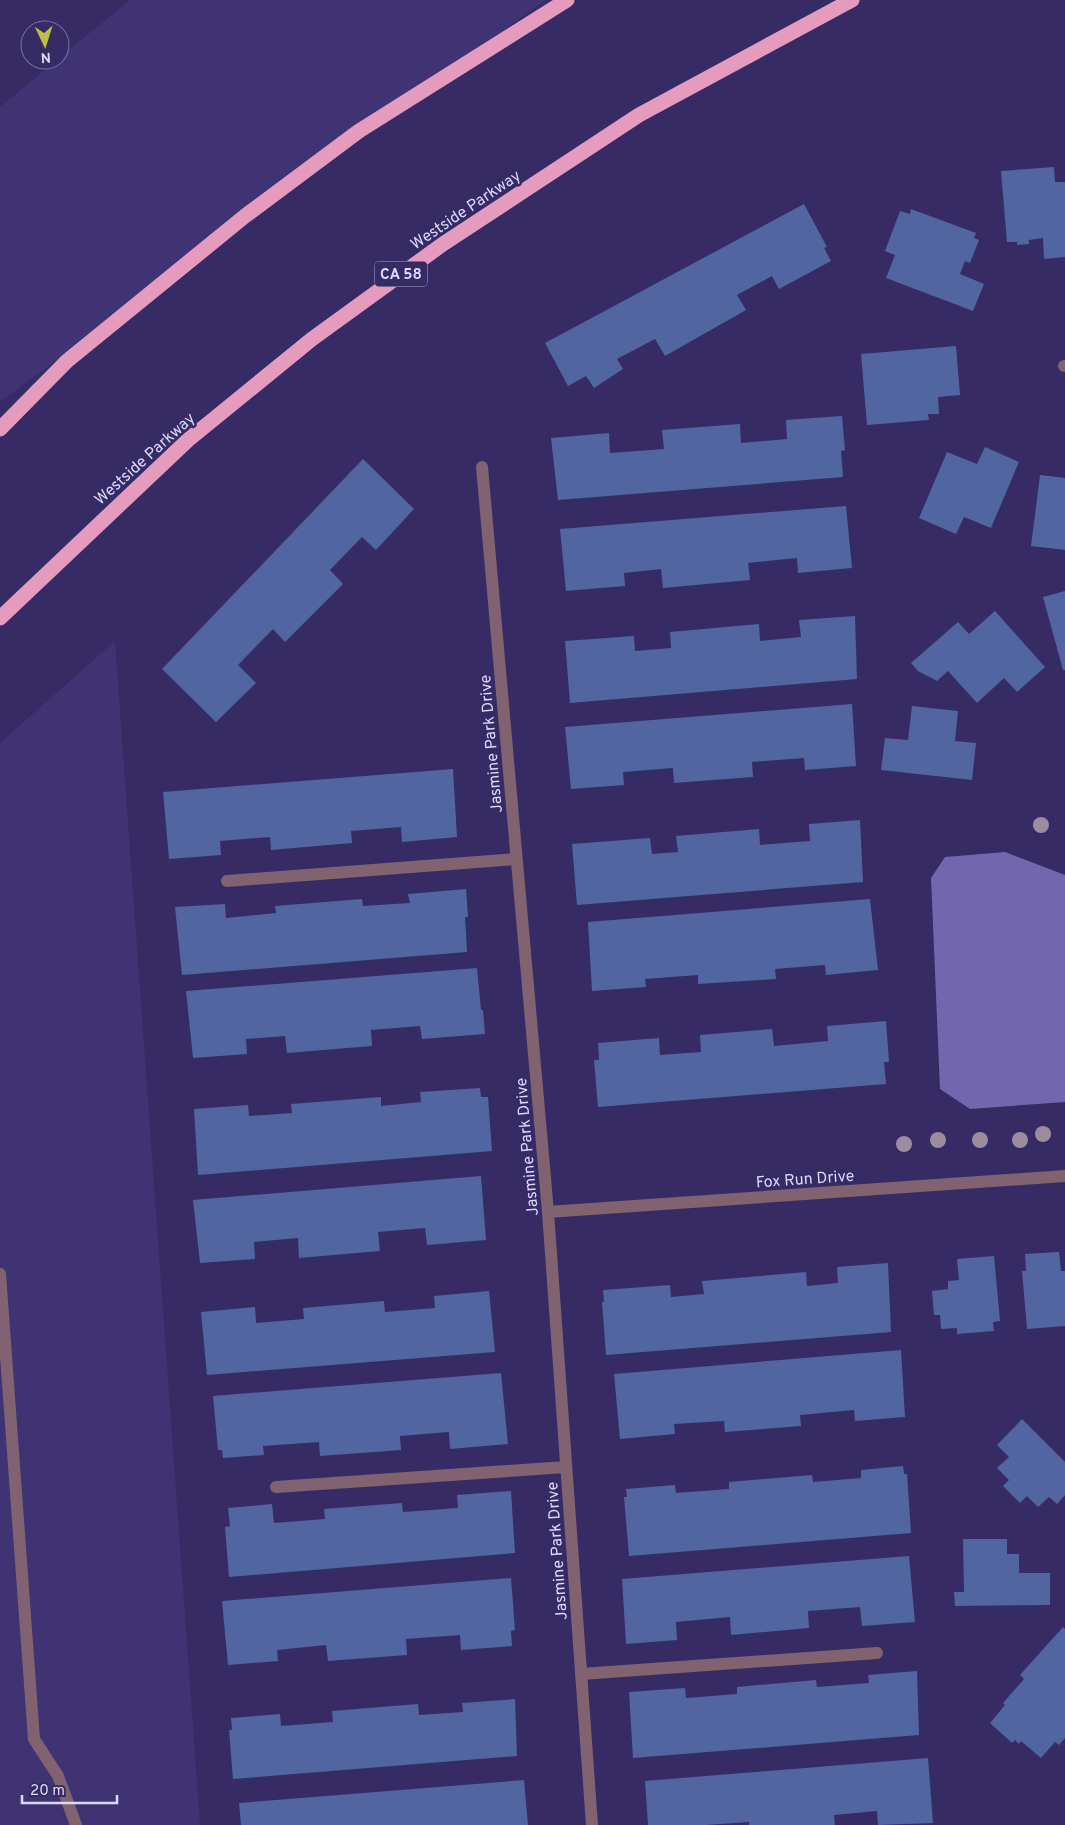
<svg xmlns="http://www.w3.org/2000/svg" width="1065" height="1825" viewBox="0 0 1065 1825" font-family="Overpass,sans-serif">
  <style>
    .built { fill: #403374 }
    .water { fill: #7267ae }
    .building { fill: #5165a1 }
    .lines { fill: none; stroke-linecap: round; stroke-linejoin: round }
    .lane { stroke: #806270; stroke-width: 12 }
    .street { stroke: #806270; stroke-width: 12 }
    .highway { stroke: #e49bbe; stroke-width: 15 }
    .tree { fill: #9d8ca0 }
    .labels { text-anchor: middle; stroke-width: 5; stroke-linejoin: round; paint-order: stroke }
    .shield { fill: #362b65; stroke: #aaa5cf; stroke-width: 1 }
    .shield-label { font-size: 15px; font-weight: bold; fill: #dcd9fd }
    .street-label { font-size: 16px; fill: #dcd9fd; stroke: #362b65 }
  </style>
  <rect width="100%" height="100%" fill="#362b65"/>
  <path class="built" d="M130 0H545L0 402V107L57 60H60V57Z
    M115 641 200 1825H0V743Z"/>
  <path class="water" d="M1005 852 1065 875V1102L970 1109 940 1089 931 878 945 857Z"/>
  <path class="building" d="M1054 167 1055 182H1065V257L1044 259 1043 238 1029 240V244L1017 245V242H1007L1001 171Z
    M804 204 827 247 824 248 831 261 779 289 772 276 737 295 746 310 665 356 655 339 617 359 623 369 594 388 586 376 568 386 545 343Z
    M911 209 976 233 974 238 979 240 970 263 965 261 960 274 984 284 973 311 886 278 895 255 885 251 900 211 910 214Z
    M956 346 960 395 938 397 939 414H928L929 420 867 425 861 354Z
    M842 416 845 450 841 451 843 477 558 500 551 438 609 433 610 453 664 449 662 430 740 424 741 443 787 439 786 420Z
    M985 447 1019 462 991 528 964 517 956 534 919 518 947 452 977 464Z
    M363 459 414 509 376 550 362 537 330 570 343 584 285 642 273 629 238 665 256 683 216 722 162 669Z
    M1040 475 1065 478V550L1031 546Z
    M846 506 852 568 798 573 797 558 748 563 750 580 663 588 661 569 624 573 625 586 566 591 560 529Z
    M1065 591V670H1063L1043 597Z
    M995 611 1045 667 1017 692 1004 678 977 703 948 671 937 681 918 671 911 663 958 622 969 634Z
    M855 616 857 679 570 703 565 641 634 636 635 651 671 648 670 632 759 624 760 641 801 637 799 620Z
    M852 704 856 766 805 770 804 758 752 762 753 777 674 783 673 768 623 772 624 785 571 789 565 727Z
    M912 706 958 711 955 741 976 743 972 780 881 770 885 738 908 740Z
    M453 769 457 837 402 842 401 827 351 831 352 843 271 850 270 837 220 841 221 855 169 859 163 792Z
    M860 820 863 882 577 905 572 844 650 838 652 854 678 852 676 836 759 829 760 845 810 841 809 824Z
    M466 889 468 917H465L467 952 182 975 175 907 225 904 226 918 276 913 275 906 362 899 363 906 410 903 408 894Z
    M870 899 878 970 826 975 825 965 775 969 776 979 698 984V975L645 979 646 987 592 991 588 922Z
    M477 968 481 1010H483L485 1034 422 1039 420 1026 371 1030 372 1046 287 1053 285 1036 246 1039 247 1054 193 1058 186 991Z
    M886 1021 889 1062H884L886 1084 598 1107 594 1060H599L598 1043 659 1038 660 1055 701 1052 700 1035 772 1029 774 1046 828 1041 827 1026Z
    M480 1088 481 1097H488L492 1151 198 1175 194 1109 248 1105 249 1116 292 1113 291 1104 381 1097V1106L421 1102 420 1092Z
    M481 1176 486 1240 427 1245 425 1228 378 1232 380 1251 299 1258 298 1238 254 1242 255 1259 200 1263 193 1200Z
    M1059 1252 1061 1271H1065V1326L1027 1329 1022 1271H1026L1025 1254Z
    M994 1256 1000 1321 993 1322 994 1331 957 1334V1328L941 1329 940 1315H934L932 1291 948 1289V1281L959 1280 957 1259Z
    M888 1263 891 1332 606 1355 602 1302H604L603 1290 670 1285 671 1297 704 1294 702 1281 806 1272 807 1286 838 1283 837 1267Z
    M489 1291 495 1352 207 1375 201 1312 255 1307 256 1323 304 1319 303 1308 384 1301 385 1312 435 1308 434 1296Z
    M901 1350 905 1417 855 1421 854 1410 800 1415 801 1426 725 1432 724 1421 674 1424 675 1434 620 1439 614 1374Z
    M501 1373 508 1444 450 1449 449 1432 400 1436 401 1450 320 1456 319 1442 263 1446 264 1455 223 1458 222 1450H218L213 1396Z
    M1022 1419 1065 1462V1495L1057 1504 1049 1497 1038 1507 1027 1496 1020 1503 1003 1486 1009 1480 997 1468 1009 1457 997 1445Z
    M903 1466 904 1474H907L911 1533 629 1556 624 1497H627L626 1489 675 1485 676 1493 729 1489V1482L812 1475 813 1482 861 1478V1470Z
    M511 1491 515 1553 229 1577 225 1527 230 1526 228 1508 272 1504 274 1523 325 1519 324 1509 402 1503 403 1512 458 1508 457 1495Z
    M963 1539H1007V1554H1019V1573H1050V1605L955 1606 954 1592H964Z
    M909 1556 915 1622 862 1626 860 1607 808 1611 809 1628 731 1635 730 1617 676 1622 677 1640 626 1644 622 1579Z
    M511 1578 515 1630 511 1631 512 1646 461 1650 460 1635 406 1639 407 1655 328 1661 326 1645 277 1650 278 1661 228 1665 222 1601Z
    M1063 1627 1065 1629V1738L1059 1745 1055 1742 1041 1758 1021 1741 1019 1744 1015 1740 1012 1743 990 1723 1005 1705 1003 1703 1024 1679 1020 1675Z
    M917 1671 919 1735 633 1758 629 1692 685 1688 686 1698 737 1694V1687L816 1680 817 1687 869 1683 868 1675Z
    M515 1699 517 1756 233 1779 229 1730H232L231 1718 280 1714 281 1726 333 1722 332 1711 418 1704 419 1715 463 1712 462 1703Z
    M928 1758 933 1823 878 1825 877 1811 834 1815 835 1825H749V1822L706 1825H648L645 1781Z
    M524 1780 528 1825H241L239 1803Z"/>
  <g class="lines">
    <path class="lane" d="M227 881 516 859
      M0 1274 34 1739 58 1776 76 1825
      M276 1487 566 1467
      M581 1674 877 1653"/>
    <path class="street" d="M1064 366H1065
      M482 467 548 1212 592 1825
      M548 1212 1065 1176"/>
    <path class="highway" d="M0 429 67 361 245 216 359 131 567 0
      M0 618 188 440 312 339 443 244 639 115 852 0"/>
  </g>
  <g class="tree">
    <circle cx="1041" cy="825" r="8"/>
    <circle cx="1043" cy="1134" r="8"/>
    <circle cx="938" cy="1140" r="8"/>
    <circle cx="980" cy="1140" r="8"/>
    <circle cx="1020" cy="1140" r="8"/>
    <circle cx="904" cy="1144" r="8"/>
  </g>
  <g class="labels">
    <rect class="shield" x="375" y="261.5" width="52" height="25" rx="4"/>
    <g class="shield-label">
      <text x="401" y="279">CA 58</text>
    </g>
    <g class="street-label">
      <text transform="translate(465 209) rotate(-34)" y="6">Westside Parkway</text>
      <text transform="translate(144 458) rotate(-42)" y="6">Westside Parkway</text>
      <text transform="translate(490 744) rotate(-95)" y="6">Jasmine Park Drive</text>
      <text transform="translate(526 1147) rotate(-95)" y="6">Jasmine Park Drive</text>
      <text transform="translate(805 1178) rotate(-4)" y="6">Fox Run Drive</text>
      <text transform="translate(556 1551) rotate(-94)" y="6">Jasmine Park Drive</text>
    </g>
  </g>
  <g transform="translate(45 45) rotate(176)"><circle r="24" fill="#362b65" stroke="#7871a2"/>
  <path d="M0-4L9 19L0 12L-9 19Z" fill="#bfbe42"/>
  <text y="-8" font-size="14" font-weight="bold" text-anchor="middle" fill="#dcd9fd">N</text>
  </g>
  <path d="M22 1795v8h95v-8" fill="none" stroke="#dcd9fd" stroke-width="2.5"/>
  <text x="30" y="1795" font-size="15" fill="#dcd9fd" stroke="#362b65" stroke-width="4" paint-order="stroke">20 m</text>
</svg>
